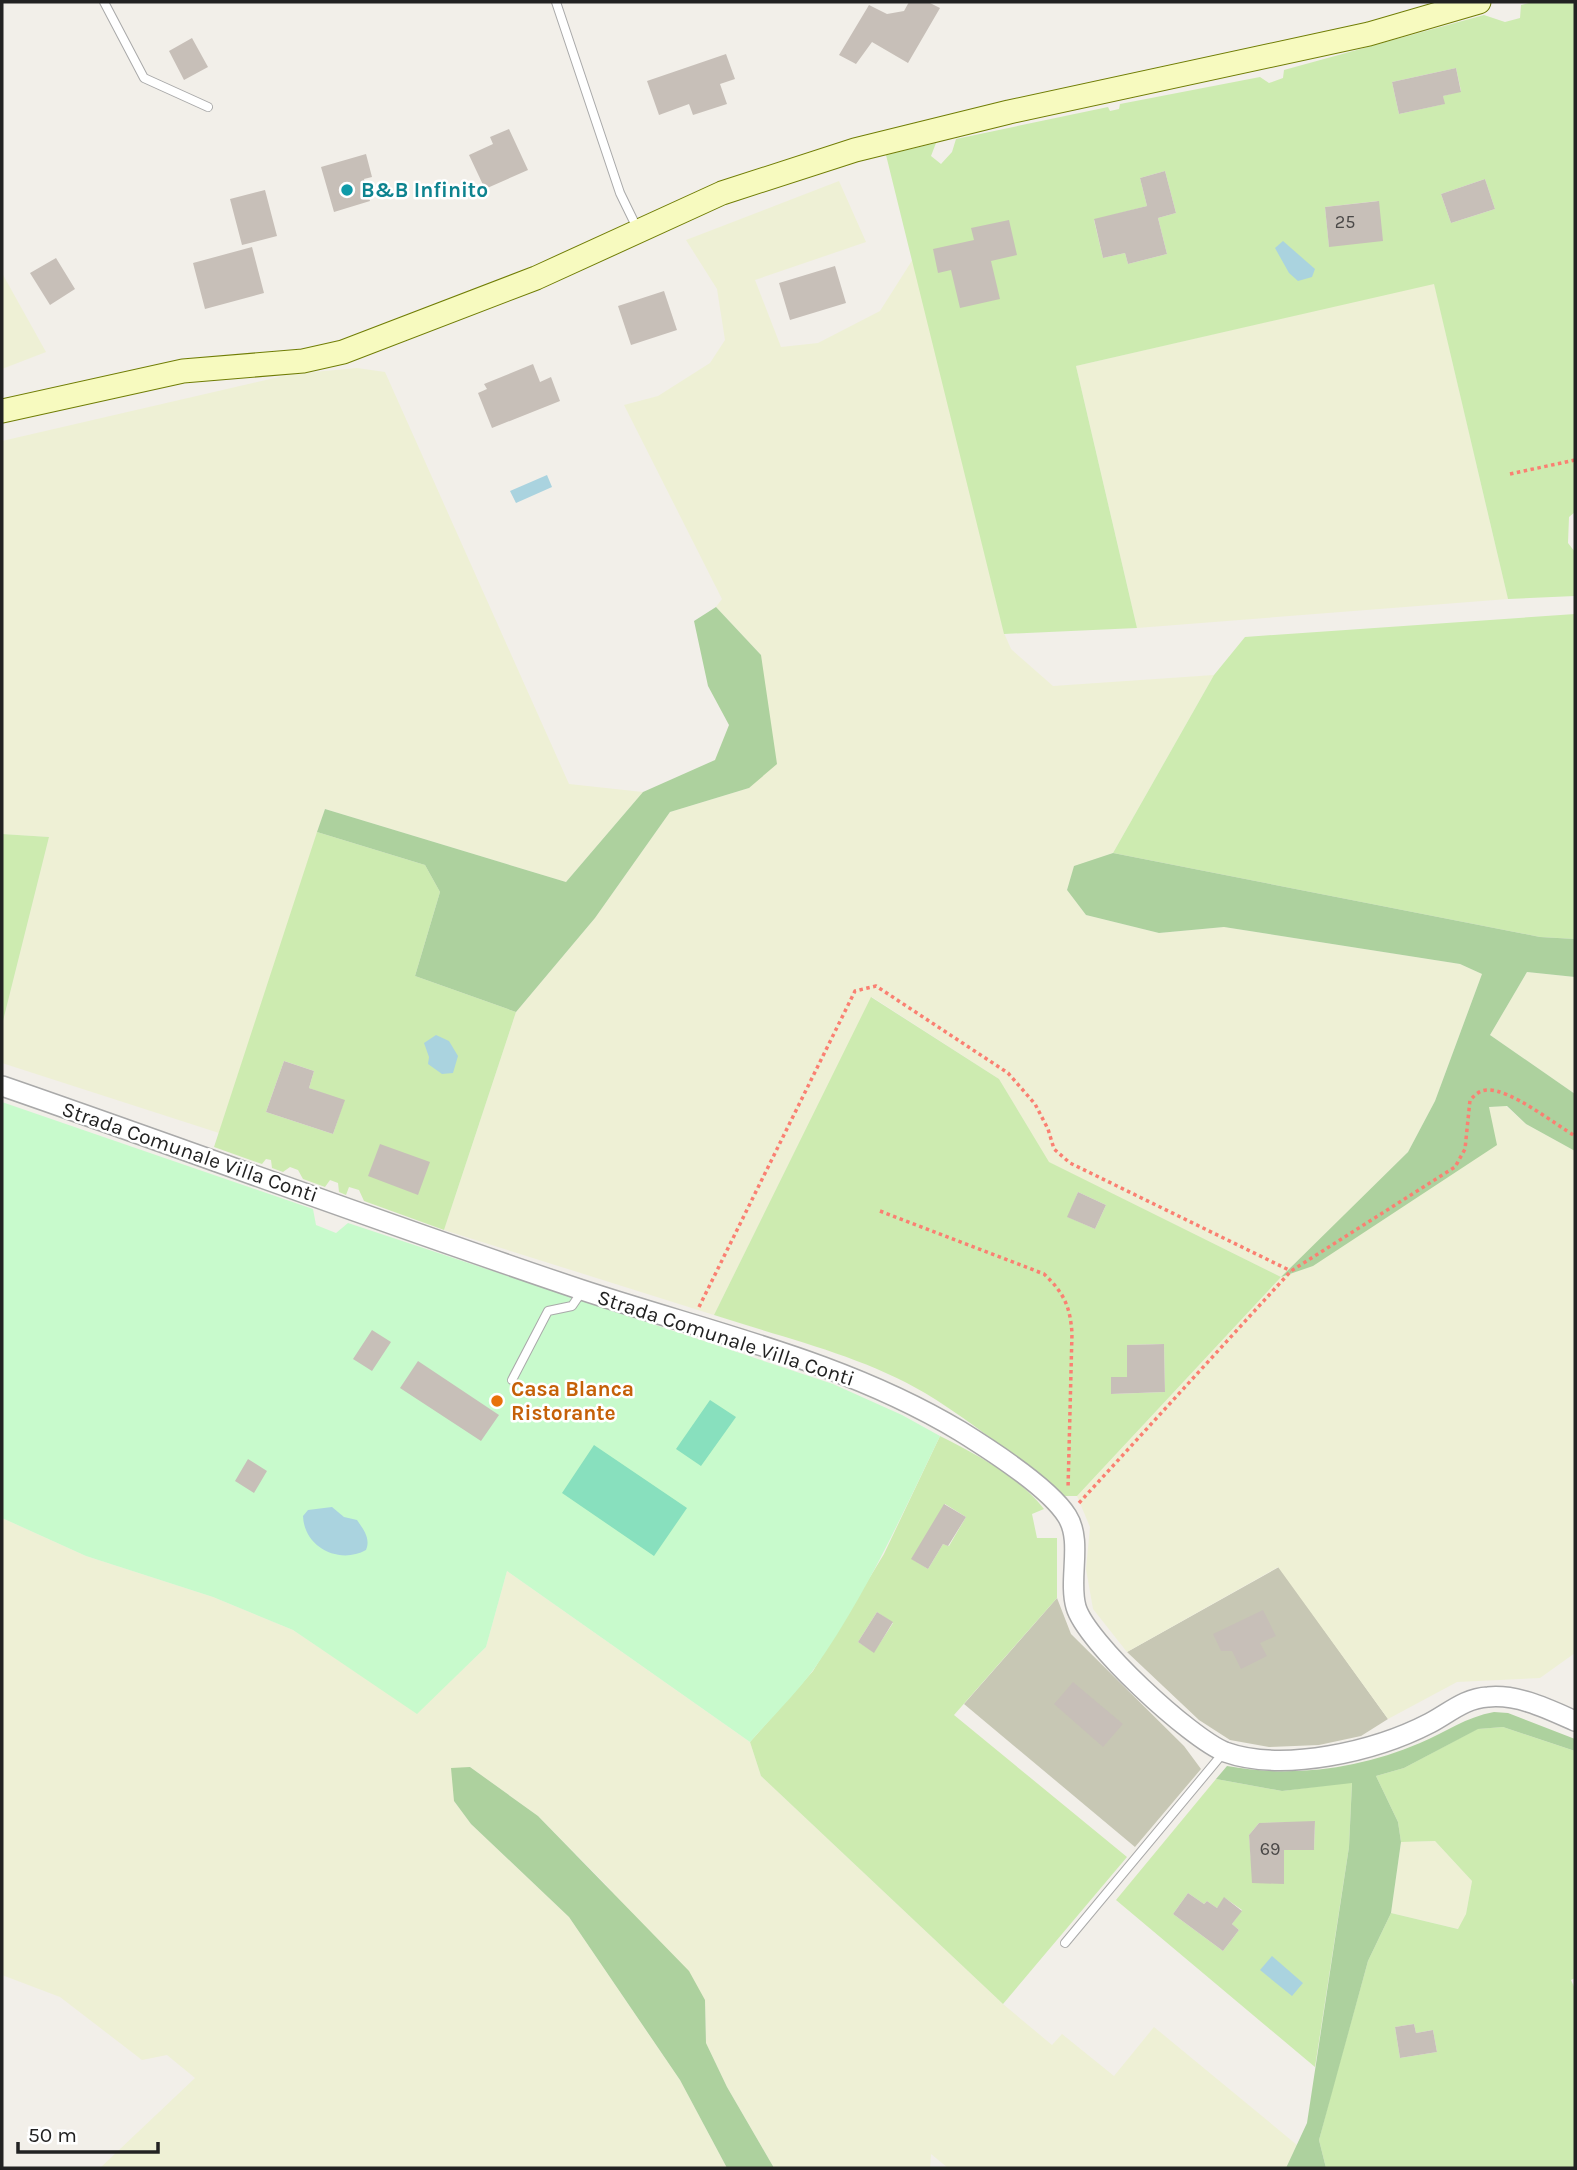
<svg xmlns="http://www.w3.org/2000/svg" width="1577" height="2170" viewBox="0 0 1577 2170" font-family="Karla,sans-serif">
  <style>
    .construction { fill: #c7c7b4 }
    .farmland { fill: #eef0d5 }
    .grass { fill: #cdebb0; fill-rule: evenodd }
    .forest { fill: #add19e }
    .park { fill: #c8facc }
    .pitch { fill: #88e0be }
    .water { fill: #aad3df }
    .building { fill: #c7bfb8 }
    .lines { fill: none; stroke-linecap: round; stroke-linejoin: round }
    .service-casing { stroke: #a9a9a9; stroke-width: 10 }
    .tertiary-casing { stroke: #a9a9a9; stroke-width: 22 }
    .secondary-casing { stroke: #707d05; stroke-width: 25 }
    .path { stroke: #fa8072; stroke-width: 3.5; stroke-dasharray: 3.5 3.5; stroke-linecap: butt }
    .service { stroke: #fff; stroke-width: 8 }
    .tertiary { stroke: #fff; stroke-width: 19 }
    .secondary { stroke: #f7fabf; stroke-width: 23 }
    .culture-dot { fill: #0f9aa8; stroke: #fff; stroke-width: 2.5 }
    .food-dot { fill: #e8710a; stroke: #fff; stroke-width: 2.5 }
    .labels { text-anchor: middle; stroke-width: 5; stroke-linejoin: round; paint-order: stroke }
    .number-label { font-size: 18px; fill: #4b4948 }
    .culture-label { font-size: 21px; font-weight: bold; fill: #0d838f; stroke: #fff; text-anchor: start }
    .street-label { font-size: 21px; fill: #222; stroke: #fff }
    .food-label { font-size: 21px; font-weight: bold; fill: #c56008; stroke: #fff; text-anchor: start }
  </style>
  <rect width="100%" height="100%" fill="#f2efe9"/>
  <path class="construction" d="M1279 1567 1388 1719 1361 1736 1319 1745 1269 1747 1230 1740 1199 1720 1127 1652Z
    M1057 1598 1071 1634 1184 1746 1201 1769 1135 1847 964 1704Z"/>
  <path class="farmland" d="M839 181 866 242 755 280 781 347 818 343 880 311 913 259 1004 633 1011 649 1053 686 1214 675 1113 853 1074 867 1067 890 1086 915 1159 933 1224 927 1460 964 1482 974 1435 1101 1408 1152 1283 1276 1488 1107 1506 1106 1526 1124 1575 1151V1653L1540 1678 1457 1682 1388 1719 1278 1567 1127 1652 1093 1609 1086 1569 1090 1527 1077 1496 1281 1277 1048 1162 999 1079 872 997 714 1315 444 1230 516 1012 595 918 670 812 749 788 761 655 716 607 722 599 624 405 658 396 710 363 725 340 717 289 686 240Z
    M2 273 46 352 2 369Z
    M1434 283 1508 599 1137 628 1076 366Z
    M357 368 385 372 569 784 643 792 566 882 325 809 219 1133 2 1063V1025L49 837 2 834V441L292 374Z
    M1527 972 1575 977V1094L1490 1035Z
    M2 1518 86 1556 213 1597 293 1630 417 1713 486 1647 507 1571 750 1742 761 1776 1003 2004 1052 2045 1062 2034 1114 2076 1154 2027 1297 2145 1286 2168H948L931 2154 930 2168H774L727 2087 706 2043 705 2000 606 1885 538 1816 470 1767 454 1801 471 1824 569 1917 680 2080 727 2168H100L195 2078 167 2055 142 2060 60 1997 2 1975Z
    M1435 1841 1472 1881 1466 1914 1459 1929 1391 1913 1401 1842Z"/>
  <path class="grass" d="M1533 2H1575V512L1569 517 1568 543 1575 552V596L1508 599 1434 284 1076 366 1137 628 1004 634 886 155 936 143 931 156 941 164 952 152 956 139 1108 107 1110 111 1119 109 1120 104 1260 77 1269 83 1283 78 1284 70 1484 15 1505 22 1520 18 1521 5ZM1456 68 1461 91 1443 96 1444 104 1399 114 1392 82ZM1165 171 1176 213 1158 218 1167 254 1128 264 1125 253 1103 258 1094 220 1147 206 1140 178ZM1485 179 1495 209 1451 223 1441 194ZM1378 201 1329 246 1325 207Z
    M1575 614V939L1540 937 1113 853 1214 675 1245 637Z
    M317 832 425 865 440 892 415 976 516 1012 444 1230 364 1201 359 1190 349 1187 346 1195 339 1192 338 1183 330 1180 325 1187 303 1179 298 1170 290 1167 283 1172 272 1168 271 1160 266 1159 262 1164 214 1147ZM284 1061 314 1071 309 1088 344 1101 333 1134 266 1112Z
    M2 834 49 837 2 1025Z
    M871 997 999 1079 1049 1162 1281 1277 1077 1496H1062C1019 1459 974 1423 925 1393 861 1355 784 1338 714 1315ZM1078 1192 1106 1205 1095 1229 1068 1217ZM1164 1344 1165 1392 1112 1394V1377H1127V1345Z
    M940 1436C977 1455 1017 1475 1044 1509L1032 1514 1037 1538H1057V1598L954 1715 1127 1857 1003 2004 761 1776 750 1742 813 1671 884 1554ZM945 1504 966 1517 949 1546 943 1544 928 1569 912 1559ZM877 1612 893 1623 874 1652 858 1642Z
    M1503 1727 1575 1751V1978L1571 1980 1575 1989V2168H1326L1319 2140 1331 2094 1368 1961 1391 1913 1458 1929 1466 1914 1472 1881 1435 1841 1401 1842 1398 1822 1376 1776 1404 1768 1477 1729ZM1414 2024 1416 2033 1433 2030 1437 2052 1400 2058 1395 2027Z
    M1216 1779 1282 1791 1352 1782 1349 1847 1315 2067 1116 1900ZM1315 1822 1314 1850H1284L1253 1883 1249 1835 1259 1823ZM1188 1893 1204 1904 1207 1901 1217 1908 1225 1898 1242 1910 1232 1924 1239 1930 1223 1951 1173 1914Z"/>
  <path class="forest" d="M716 607 761 655 777 764 749 788 670 812 595 918 516 1012 415 976 440 892 425 865 317 832 325 809 566 882 643 792 715 760 729 725 708 686 694 621Z
    M1113 853 1540 937 1575 939V977L1527 972 1490 1035 1575 1094V1151L1526 1124 1507 1106 1489 1107 1497 1145 1313 1266 1281 1277 1408 1152 1435 1101 1482 974 1460 964 1224 927 1159 933 1086 915 1067 890 1074 866Z
    M1494 1712 1508 1713 1575 1739V1751L1503 1727 1478 1729 1404 1768 1376 1776 1398 1822 1401 1842 1391 1913 1368 1961 1319 2140 1326 2168H1286L1307 2123 1349 1847 1352 1783 1282 1791 1216 1779 1227 1766C1292 1778 1359 1769 1420 1743 1446 1732 1466 1717 1494 1712Z
    M470 1767 538 1816 689 1971 705 2000 706 2043 727 2087 774 2168H727L680 2080 569 1917 471 1824 454 1801 451 1768Z"/>
  <path class="park" d="M2 1102 313 1209 316 1225 336 1233 348 1223 833 1384 902 1415 940 1436C902 1515 865 1597 814 1669 795 1695 771 1718 750 1742L507 1571 486 1647 417 1714 293 1630 213 1597 86 1556 2 1518Z"/>
  <path class="pitch" d="M710 1400 736 1417 701 1466 676 1449Z
    M594 1445 687 1508 654 1556 562 1493Z"/>
  <path class="water" d="M1283 241 1315 269 1312 277 1298 281 1289 273 1275 248Z
    M547 475 552 487 516 503 510 491Z
    M436 1035 449 1041 458 1056 453 1073 442 1074 428 1064 429 1057 424 1043Z
    M332 1507 344 1517 357 1520C363 1529 371 1538 366 1550 339 1565 304 1547 303 1516L308 1510Z
    M1272 1956 1303 1983 1292 1996 1260 1970Z"/>
  <path class="building" d="M909 2H928L940 8 908 63 872 42 856 64 839 55 869 5 887 14 904 11Z
    M192 38 208 67 184 80 169 51Z
    M726 54 735 79 720 84 727 104 693 115 689 104 659 115 647 81Z
    M1456 68 1461 92 1443 96 1445 104 1399 114 1392 82Z
    M509 129 528 170 485 189 469 155 493 144 490 137Z
    M366 154 372 177 364 179 370 201 334 212 321 167Z
    M1165 171 1176 213 1158 218 1167 254 1128 264 1125 253 1103 258 1094 219 1147 206 1140 178Z
    M1485 179 1495 209 1451 223 1441 194Z
    M265 190 277 236 242 245 230 199Z
    M1379 201 1383 241 1329 247 1325 207Z
    M1009 220 1017 255 991 261 1000 299 960 308 951 270 938 273 933 249 974 240 971 228Z
    M252 247 264 293 205 309 193 263Z
    M56 258 75 289 50 305 30 273Z
    M835 266 846 303 790 320 779 283Z
    M664 291 677 330 631 345 618 306Z
    M533 364 540 382 551 377 560 401 492 428 478 393 487 389 484 384Z
    M284 1061 314 1071 309 1088 345 1100 333 1134 266 1112Z
    M380 1144 430 1162 418 1195 368 1176Z
    M1078 1192 1106 1205 1095 1229 1067 1217Z
    M372 1330 391 1342 372 1371 353 1359Z
    M1164 1344 1165 1392 1111 1394V1377H1127V1345Z
    M418 1361 499 1415 481 1441 400 1388Z
    M248 1459 267 1471 254 1493 235 1481Z
    M944 1504 966 1517 948 1546 943 1544 928 1569 911 1559Z
    M1263 1610 1276 1636 1260 1643 1267 1656 1241 1669 1232 1651H1221L1213 1634Z
    M877 1612 893 1622 874 1653 858 1642Z
    M1073 1682 1123 1724 1103 1747 1054 1704Z
    M1315 1821 1314 1850H1284V1884L1252 1883 1249 1835 1259 1823Z
    M1188 1893 1204 1904 1207 1901 1217 1908 1224 1897 1242 1911 1232 1924 1239 1930 1223 1951 1173 1914Z
    M1414 2024 1416 2033 1433 2030 1437 2052 1400 2058 1395 2027Z"/>
  <g class="lines">
    <g class="service-casing">
      <path id="service" d="M104 2 144 78 208 107
        M556 2 620 193 638 230
        M512 1380 548 1311 572 1306 583 1290
        M1065 1943 1224 1752"/>
    </g>
    <g class="tertiary-casing">
      <path id="tertiary" d="M2 1086C196 1153 388 1225 582 1290 709 1332 844 1361 960 1431 989 1449 1049 1487 1067 1516 1083 1541 1068 1579 1076 1607 1086 1642 1190 1738 1225 1752 1284 1773 1376 1751 1430 1723 1449 1713 1465 1698 1488 1697 1518 1694 1548 1709 1575 1721"/>
    </g>
    <g class="secondary-casing">
      <path id="secondary" d="M2 411 183 371 303 361 343 352 536 278 722 193 855 150 1009 112 1369 34 1479 2"/>
    </g>
    <path class="path" d="M1510 474 1575 460
      M880 1211 1044 1274C1064 1293 1070 1306 1072 1333L1068 1489
      M699 1307 855 991 876 986 1008 1073 1035 1104 1048 1129 1054 1149 1070 1163 1291 1271
      M1079 1503 1291 1271 1455 1167 1465 1149 1470 1100C1476 1094 1480 1090 1488 1090 1510 1089 1555 1124 1575 1136"/>
    <use href="#service" class="service"/>
    <use href="#tertiary" class="tertiary"/>
    <use href="#secondary" class="secondary"/>
  </g>
  <circle class="culture-dot" cx="347" cy="190" r="7"/>
  <circle class="food-dot" cx="497" cy="1401" r="7"/>
  <g class="labels">
    <g class="number-label">
      <text x="1345" y="228">25</text>
      <text x="1270" y="1855">69</text>
    </g>
    <g class="culture-label">
      <text x="361" y="197">B&amp;B Infinito</text>
    </g>
    <g class="street-label">
      <text transform="translate(190 1152) rotate(19)" y="7">Strada Comunale Villa Conti</text>
      <text transform="translate(726 1338) rotate(18)" y="7">Strada Comunale Villa Conti</text>
    </g>
    <g class="food-label">
      <text x="511" y="1396">Casa Blanca<tspan x="511" dy="24">Ristorante</tspan></text>
    </g>
  </g>
  <rect width="1577" height="2170" fill="none" stroke="#222222" stroke-width="7"/>
  <path d="M18 2142v10h140v-10" fill="none" stroke="#222222" stroke-width="3.5"/>
  <text x="28" y="2142" font-size="21" fill="#222222" stroke="#ffffff" stroke-width="5" paint-order="stroke">50 m</text>
</svg>
